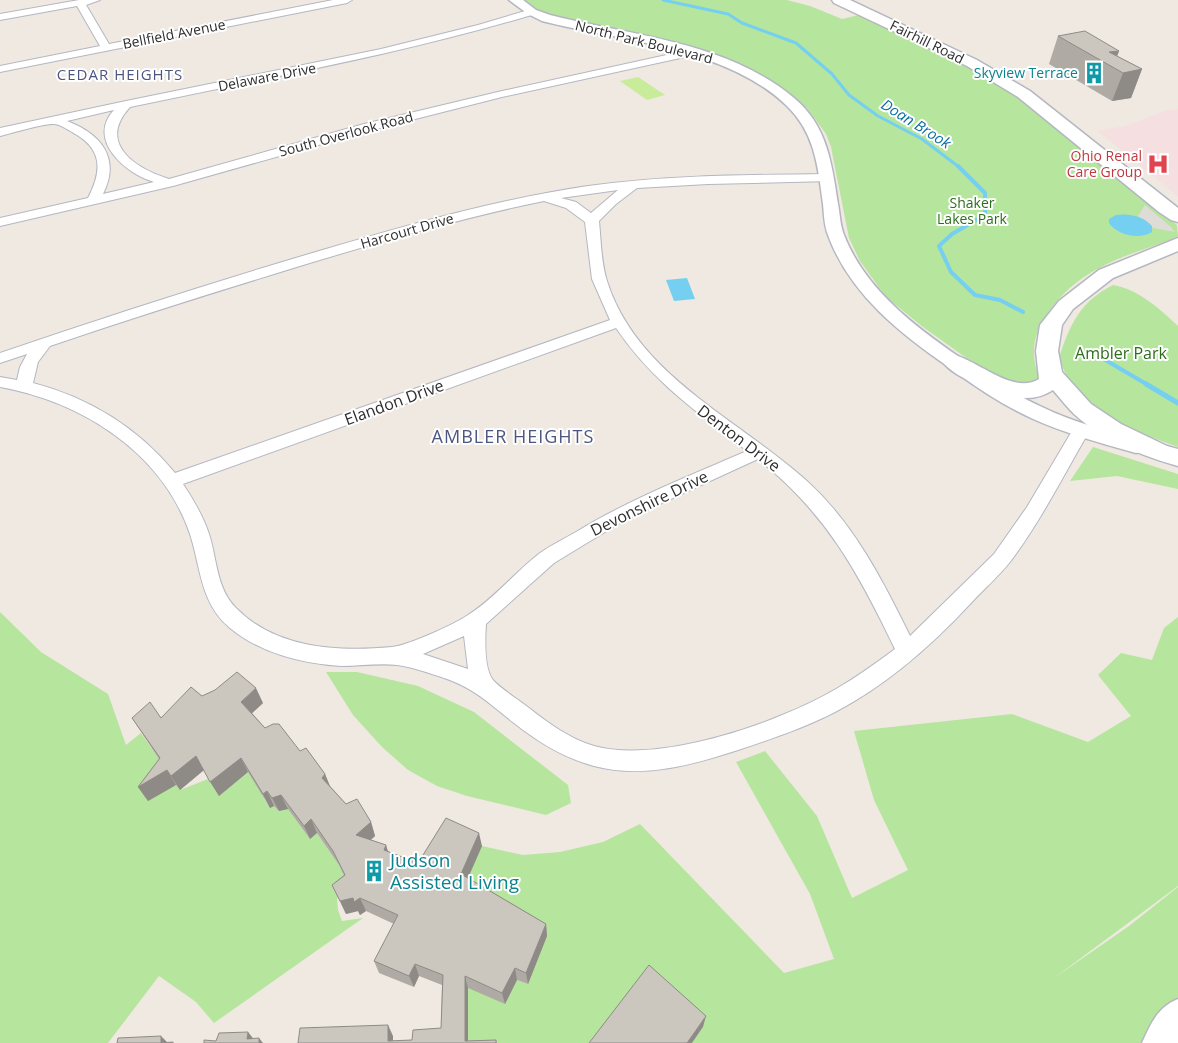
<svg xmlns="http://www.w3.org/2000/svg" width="1178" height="1043" viewBox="0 0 1178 1043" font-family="'Open Sans',sans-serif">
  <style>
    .medical { fill: #f5dfe0 }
    .green { fill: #b6e59e }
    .pitch { fill: #c9ec9a }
    .plaza { fill: #dfdcd8 }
    .water { fill: #75cff0 }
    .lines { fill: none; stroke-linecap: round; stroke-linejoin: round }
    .stream-far2 { stroke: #75cff0; stroke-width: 3 }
    .stream-far1 { stroke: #75cff0; stroke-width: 4 }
    .stream { stroke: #75cff0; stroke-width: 5 }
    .minor-casing { stroke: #b4b7c1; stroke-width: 2 }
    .tertiary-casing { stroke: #b4b7c1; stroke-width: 3 }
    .secondary-casing { stroke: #b4b7c1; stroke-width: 3 }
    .minor { fill: #fff; fill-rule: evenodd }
    .tertiary { fill: #fff; fill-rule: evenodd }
    .secondary { fill: #fff; fill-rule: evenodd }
    .wall { fill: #afaba4 }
    .shaded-wall { fill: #8e8b86 }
    .building { fill: #cbc7bf; stroke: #8e8b86 }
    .labels { text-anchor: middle; stroke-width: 4; stroke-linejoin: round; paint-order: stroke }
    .far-street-label { font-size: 14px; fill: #2e2e2e; stroke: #fff }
    .far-culture-label { font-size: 14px; fill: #0d838f; stroke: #fff; text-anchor: end }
    .far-health-label { font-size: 14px; fill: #be3a42; stroke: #fff; text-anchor: end }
    .far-park-label { font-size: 14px; fill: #2c6e1b; stroke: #fff }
    .far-neighbourhood-label { font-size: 15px; letter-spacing: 1px; fill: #4d5680; stroke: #fff }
    .far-water-label { font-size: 15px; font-style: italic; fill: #0d6fa3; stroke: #fff }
    .park-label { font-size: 16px; fill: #2c6e1b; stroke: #fff }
    .street-label { font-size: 16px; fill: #2e2e2e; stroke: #fff }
    .neighbourhood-label { font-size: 18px; letter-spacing: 1px; fill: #4d5680; stroke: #fff }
    .near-culture-label { font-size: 19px; fill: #0d838f; stroke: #fff; text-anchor: start }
  </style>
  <rect width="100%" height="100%" fill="#efe9e1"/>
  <path class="medical" d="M1178 109V196L1098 131 1125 126 1165 111Z"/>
  <path class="green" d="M522 0H787L810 6 842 19 859 15 978 71 1007 88 1053 121 1177 225 1178 236C1166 242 1152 246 1139 251 1099 265 1065 283 1043 321 1032 339 1031 359 1040 379L1028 388 1000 378 965 357 923 327 886 297 860 261 849 238 831 147 826 134 807 108 790 95 740 65 556 17 542 13Z
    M1113 285C1138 289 1160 309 1178 326V447L1126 428 1092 406 1070 385 1059 358C1070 324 1080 302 1113 285Z
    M1093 447 1178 474V489L1117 476 1070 481Z
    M0 612 41 652 108 694 126 745 141 733 169 773 167 790 176 785 180 790 208 779 219 796 252 769 264 799 270 808 274 806 279 811 288 809 310 839 317 833 339 865 351 888 337 898 338 910 342 921 363 918 214 1023 196 1002 159 976 108 1043H0Z
    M1178 617V886L1054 978 1129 926 1178 887V1018L1162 1043H692L703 1027 597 1043H468V988L517 980 528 984 457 902 482 846 523 855 560 852 603 842 640 824 784 973 834 959 810 894 736 762 765 751 817 816 852 898 908 870 874 800 854 731 1012 714 1088 742 1131 716 1098 675 1121 653 1152 660 1164 628Z
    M326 672H357L418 686 474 712 568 785 571 803 546 815 467 796 437 786 408 770 382 747 353 715Z"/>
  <path class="pitch" d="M638 77 665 95 647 100 620 81Z"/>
  <path class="plaza" d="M1145 205 1171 227 1175 232 1153 228 1138 216Z"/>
  <path class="water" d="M1116 215C1129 213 1143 216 1152 226V232C1139 240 1117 235 1109 223V219Z
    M687 278 695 299 674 301 666 280Z"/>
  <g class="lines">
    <path class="stream-far2" d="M663 0 728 14 742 23 796 43 832 74 849 95 878 116 922 139 959 167"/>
    <path class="stream-far1" d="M958 166 985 193V215L952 234 939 246 951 272 975 295 1000 300 1023 312
      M1102 358 1148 385"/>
    <path class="stream" d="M1146 384 1178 403"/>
    <g class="minor-casing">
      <path id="minor" d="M79 0H100L86 5 109 44 333 0H352L347 3 0 72V66L100 46 77 6 0 20V14Z
        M532 9 537 12 535 14C402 54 266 78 130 107 97 143 134 168 169 179L364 124 502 91 694 49 699 52 694 55 502 97 368 131 173 186 0 226V218L88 198C103 169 102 148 72 132 67 129 59 124 54 124 46 123 11 133 0 136V128L126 101 381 49 478 25ZM114 110C86 140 126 174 154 182L103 194C121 158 101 134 67 121Z
        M827 174 831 175 833 178 831 181 708 184 637 188 616 204 599 221C601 241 601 262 607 281 637 376 739 419 808 482 854 524 883 581 910 636L994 554 1027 507 1075 426 1081 424 1087 426 1090 430C1064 474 1041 521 1010 562 998 577 984 589 971 603 932 645 887 685 835 712 804 728 771 739 738 750 692 765 642 779 594 766 564 758 538 742 514 723 490 704 474 688 444 678 429 673 413 667 397 665 379 663 360 666 341 666 303 664 260 653 230 628 200 603 201 568 190 534 162 452 82 402 0 387V377L17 380 20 367 27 354 0 363V353C108 316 217 281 326 249 412 224 499 199 588 186 667 175 747 175 827 174ZM618 190 591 213 576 202 561 198ZM544 201 566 208 585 222 592 279 610 320 175 473C138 428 90 398 33 383L38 362 50 346C137 316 225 289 313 262 390 239 466 217 544 201ZM616 328C653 382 696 411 747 451 689 476 630 499 576 532 564 539 551 545 540 553 515 572 495 598 468 615 455 624 407 646 392 647 338 652 276 649 236 608 216 588 217 558 209 534 203 516 193 499 183 484ZM758 459C826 513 858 572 895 649 876 663 857 677 836 689 778 723 660 764 594 746 570 739 548 723 529 708 520 701 500 688 493 680 484 669 485 638 486 624L554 563 623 521ZM464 636 468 669 423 654Z"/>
    </g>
    <g class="tertiary-casing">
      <path id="tertiary" d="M509 0H523L536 10 550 15C632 36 726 41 794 98 827 125 832 164 838 204 840 214 840 225 844 235 866 291 917 328 965 361 990 378 1015 395 1042 407 1075 423 1109 431 1143 441L1146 446 1143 451 1136 453C1100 443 1064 433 1031 418 1003 405 977 388 953 370 902 335 850 295 828 235 824 225 824 214 823 204 818 167 815 133 787 106 726 47 620 41 542 21L528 14Z"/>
    </g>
    <g class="secondary-casing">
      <path id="secondary" d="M832 0H850L977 60 1030 91 1178 208V222L1171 220 1159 212 1018 97 967 66 834 3Z
        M1178 238V251L1113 278 1073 309 1062 325 1058 351 1062 372 1091 404 1121 424 1167 446 1178 449V466C1142 456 1102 440 1074 414 1067 407 1060 398 1053 390 1045 395 1037 398 1027 398 1008 399 953 378 943 362L946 357 954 355C979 361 1013 395 1039 379L1036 351 1040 325 1059 301 1099 270Z
        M1178 999V1043H1142C1151 1023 1158 1007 1178 999Z"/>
    </g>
    <use href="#minor" class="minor"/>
    <use href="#tertiary" class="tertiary"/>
    <use href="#secondary" class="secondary"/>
  </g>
  <path class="wall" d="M1058 36 1119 51 1117 56 1142 69 1131 98 1112 101 1049 64Z
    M202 696 263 703 252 713 265 728 300 751 325 774 330 786 346 804 371 822 375 836 371 840 386 845 388 852 418 863 482 846 468 878 546 924 547 936 528 984 517 980 505 1004 468 988V1041L496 1040 497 1043H298L393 1036V1041L412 1040 441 1028 442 985 419 976 414 987 379 973 374 961 394 924 366 911 360 915 358 911 346 914 332 885 344 875 339 865 317 833 310 839 288 809 279 811 274 806 270 808 248 772 219 796 204 770 180 790 176 785 148 801 138 787 159 759 132 718H161Z"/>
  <path class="shaded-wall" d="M1119 51 1113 67 1109 52Z
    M1142 69 1131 98 1112 101 1123 73Z
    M256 688 263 703 248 717 241 702Z
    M196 756 204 770 180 790 171 776Z
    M241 758 248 772 219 796 210 782Z
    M167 770 176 785 148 801 138 787Z
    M325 774 331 789 322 778Z
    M267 791 274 806 270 808 263 794Z
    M281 795 288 809 279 811 272 798Z
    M311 819 317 833 310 839 304 826Z
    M371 822 375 836 361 848 356 835Z
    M479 833 482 846 464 887 461 874Z
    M386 845 390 858 384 850Z
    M353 898H360L366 911 360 915 358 911 346 914 340 901Z
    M546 924 547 936 528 984 526 973Z
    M415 964 419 976 414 987 409 976Z
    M515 968 517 980 505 1004 502 993Z
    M465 976 468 988V1043L465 1041Z
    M706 1016 703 1027 692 1043H687Z
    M388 1025 393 1036V1043L388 1041Z
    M248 1032 256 1042 247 1039Z
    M161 1036 168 1043H161Z
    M259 1038 263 1043H259Z"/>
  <path class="building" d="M1085 31 1119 51 1109 52 1142 69 1123 73 1058 36Z
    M237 672 256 688 241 702 265 728 273 724H279L300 751 306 748 325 774 322 778 346 804 357 799 371 822 356 835 386 845 384 850 418 863 446 818 479 833 461 874 546 924 526 973 515 968 502 993 465 976V1041L496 1040V1043H298L300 1028 388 1025V1041L412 1040 413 1030 441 1028 443 975 415 964 409 976 374 961 398 915 360 898 354 902 353 898 340 901 332 885 345 875 333 851 311 819 304 826 281 795 272 798 267 791 263 794 241 758 210 782 196 756 171 776 167 770 138 787 160 758 132 718 150 702 161 718 191 687 202 696 215 690Z
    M649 965 706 1016 687 1043H589Z
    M248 1032 247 1039 259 1038V1043H204V1040L216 1041 219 1033Z
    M161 1036V1043L173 1042V1043H117L118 1038Z"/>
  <defs>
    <g id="building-bare" transform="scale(1.725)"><path d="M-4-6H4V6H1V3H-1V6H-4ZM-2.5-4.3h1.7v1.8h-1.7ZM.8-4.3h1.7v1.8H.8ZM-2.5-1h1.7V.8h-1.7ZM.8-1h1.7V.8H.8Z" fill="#0f9aa8" stroke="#fff" stroke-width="2.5" paint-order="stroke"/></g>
    <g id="hospital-bare" transform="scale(1.725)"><path d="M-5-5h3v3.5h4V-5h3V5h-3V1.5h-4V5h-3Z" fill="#e0444e" stroke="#fff" stroke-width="2.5" paint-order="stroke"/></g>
  </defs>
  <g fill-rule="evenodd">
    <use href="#building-bare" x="1094" y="73"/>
    <use href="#hospital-bare" x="1158" y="164"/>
    <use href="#building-bare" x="374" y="871"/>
  </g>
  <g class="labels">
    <g class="far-street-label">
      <text transform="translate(174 34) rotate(-11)" y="5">Bellfield Avenue</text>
      <text transform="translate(644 42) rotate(14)" y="5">North Park Boulevard</text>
      <text transform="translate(927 42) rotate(26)" y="5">Fairhill Road</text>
      <text transform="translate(267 77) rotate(-11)" y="5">Delaware Drive</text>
      <text transform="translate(346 134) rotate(-15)" y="5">South Overlook Road</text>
      <text transform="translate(407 231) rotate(-16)" y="5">Harcourt Drive</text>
    </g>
    <g class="far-culture-label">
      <text x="1078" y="78">Skyview Terrace</text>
    </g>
    <g class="far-health-label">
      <text x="1142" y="161">Ohio Renal<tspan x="1142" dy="16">Care Group</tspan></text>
    </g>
    <g class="far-park-label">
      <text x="972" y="208">Shaker<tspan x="972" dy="16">Lakes Park</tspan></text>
    </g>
    <g class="far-neighbourhood-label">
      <text x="120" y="80">CEDAR HEIGHTS</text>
    </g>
    <g class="far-water-label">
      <text transform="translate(916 124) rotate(32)" y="5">Doan Brook</text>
    </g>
    <g class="park-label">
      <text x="1121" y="359">Ambler Park</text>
    </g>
    <g class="street-label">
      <text transform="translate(394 402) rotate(-20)" y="6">Elandon Drive</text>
      <text transform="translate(739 438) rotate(37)" y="6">Denton Drive</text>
      <text transform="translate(649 503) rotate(-26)" y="6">Devonshire Drive</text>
    </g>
    <g class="neighbourhood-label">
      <text x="513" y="443">AMBLER HEIGHTS</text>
    </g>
    <g class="near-culture-label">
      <text x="390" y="867">Judson<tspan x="390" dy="22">Assisted Living</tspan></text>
    </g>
  </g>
</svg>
